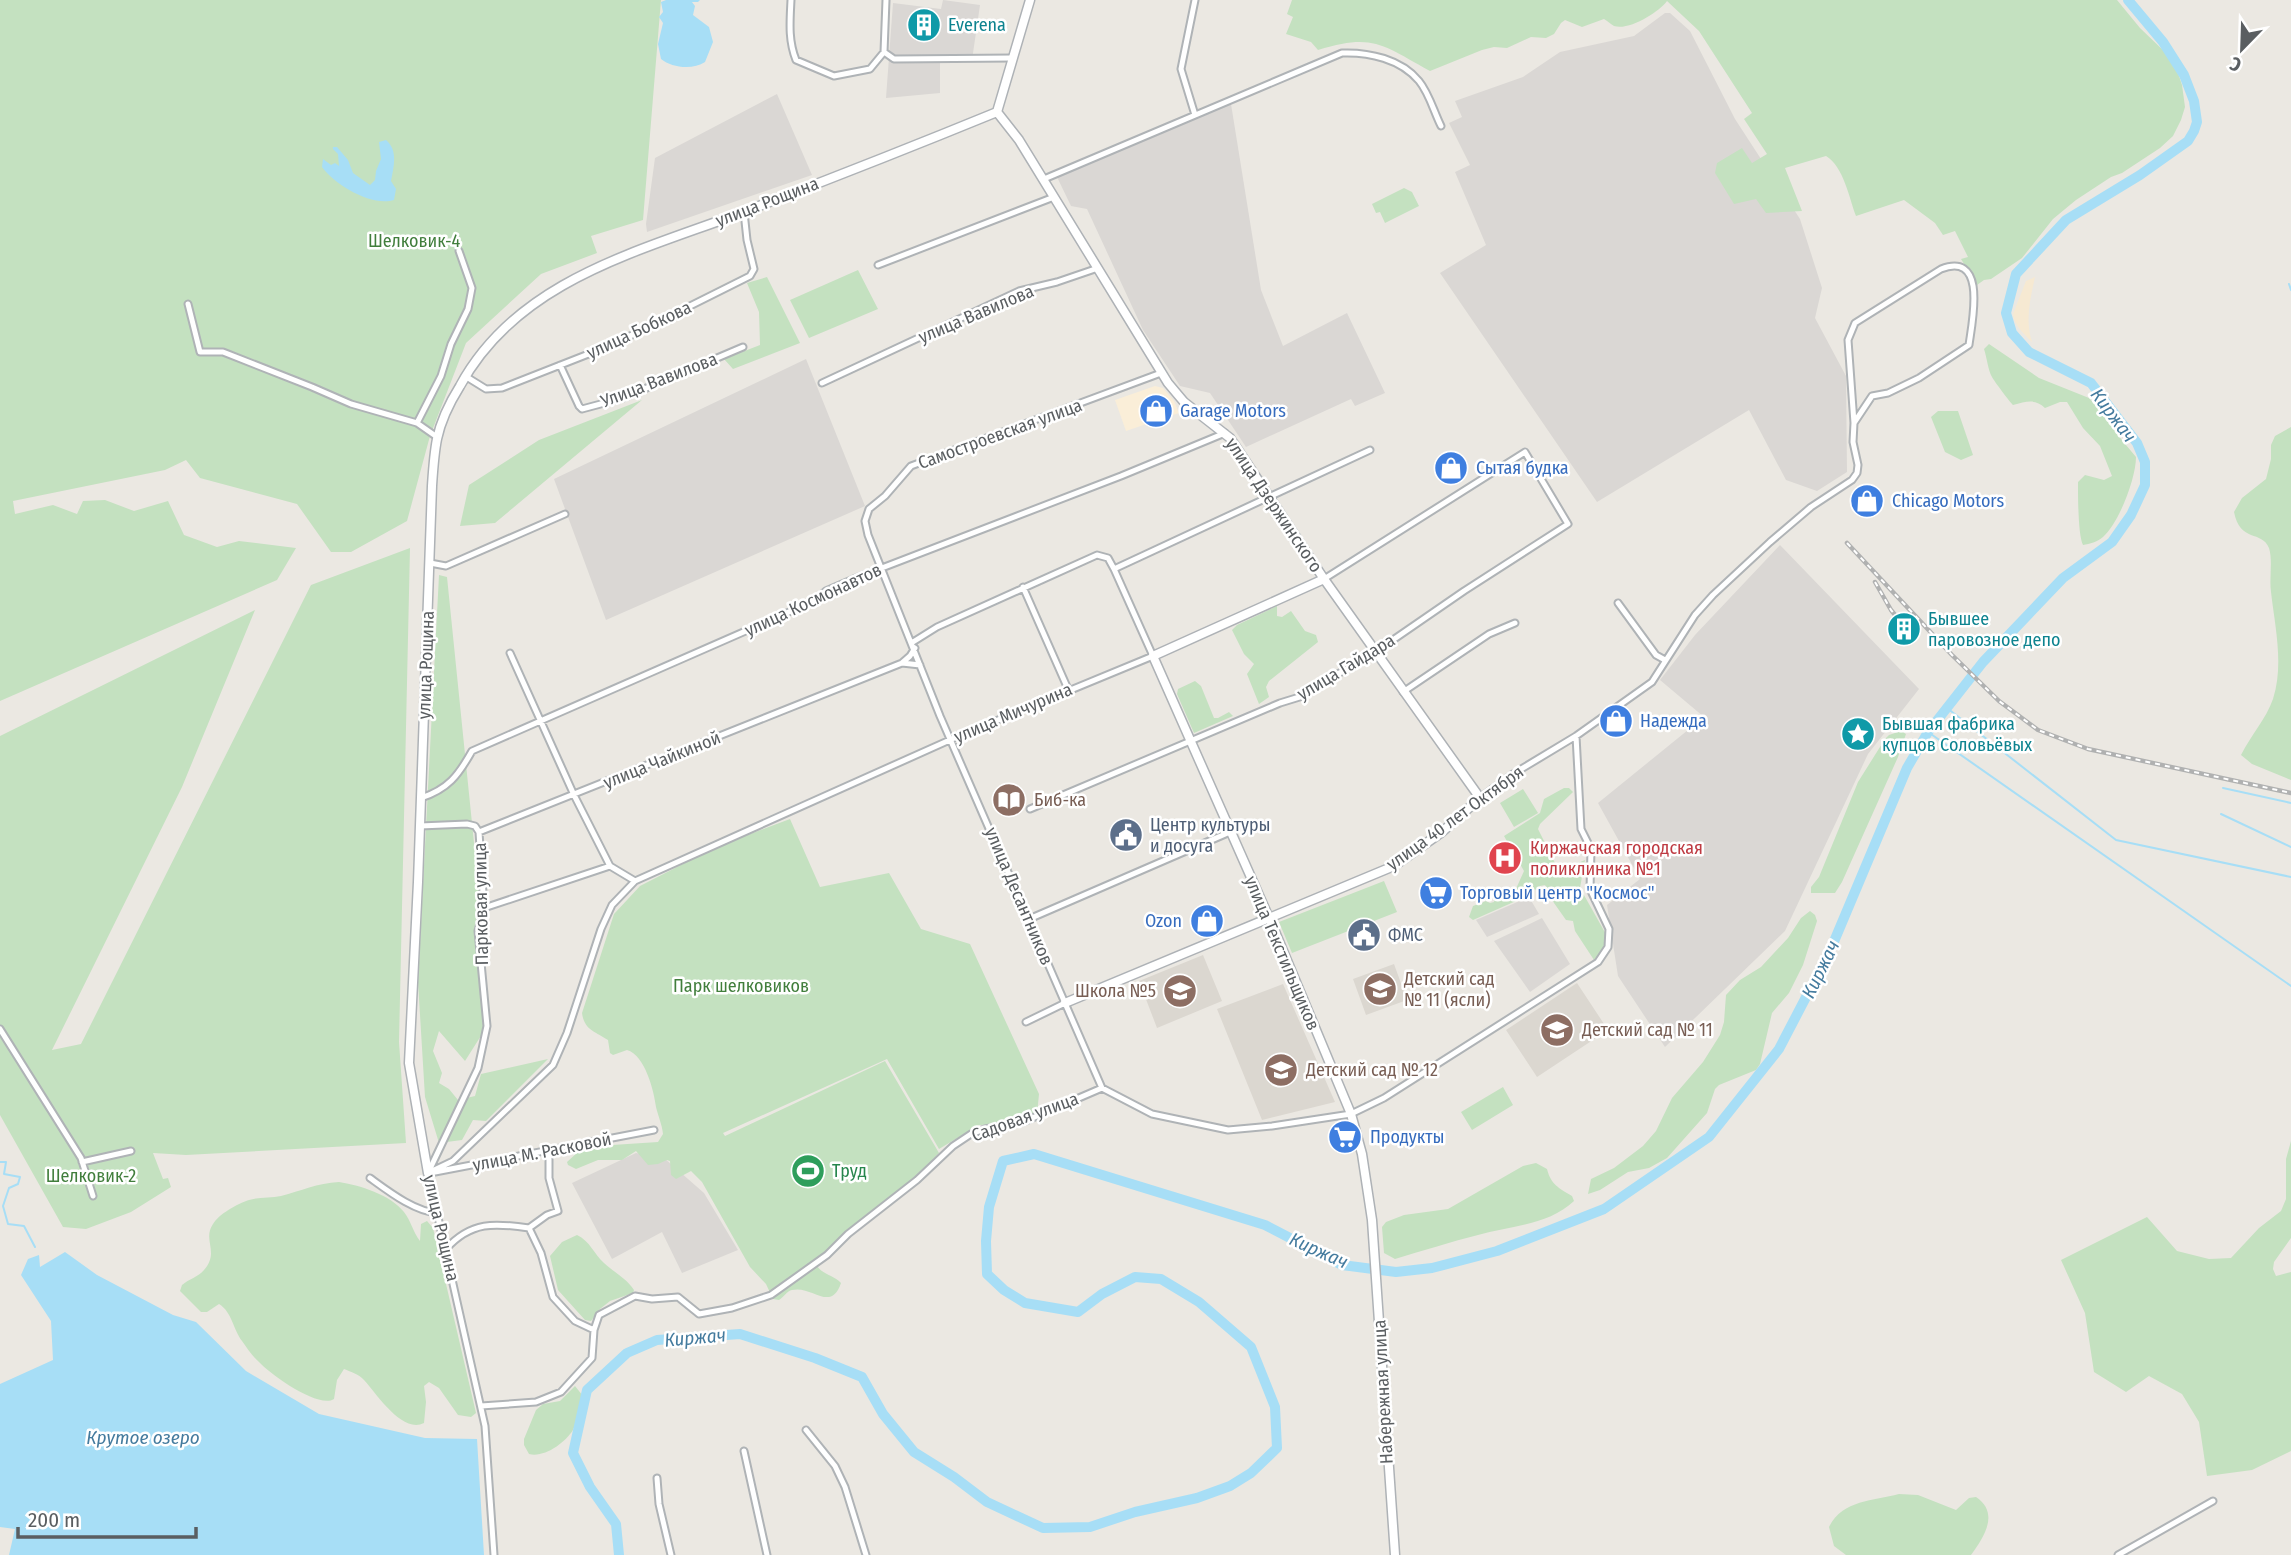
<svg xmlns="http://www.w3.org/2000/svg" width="2291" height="1555" viewBox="0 0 2291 1555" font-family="'Fira Sans Condensed',sans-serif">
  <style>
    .commercial { fill: #faeed8 }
    .industrial { fill: #dad7d4 }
    .education { fill: #dbd7d0 }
    .green { fill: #c4e1c0 }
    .sand { fill: #f6e9d2 }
    .water { fill: #a7def6 }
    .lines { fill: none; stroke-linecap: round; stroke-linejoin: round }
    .stream { stroke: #a7def6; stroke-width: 2 }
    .river { stroke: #a7def6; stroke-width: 10 }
    .street-casing { stroke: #afb3b6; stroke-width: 9 }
    .secondary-casing { stroke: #aeb2b6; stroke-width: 11 }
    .street { stroke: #fff; stroke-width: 5 }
    .secondary { stroke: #fff; stroke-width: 8 }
    .rail-casing { stroke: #b0b1b1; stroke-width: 4.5 }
    .rail { stroke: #fff; stroke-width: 2; stroke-dasharray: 5; stroke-linecap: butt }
    .labels { text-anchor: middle; stroke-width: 5; stroke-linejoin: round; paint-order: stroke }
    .culture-label { font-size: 18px; fill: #0d838f; stroke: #fff; text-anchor: start }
    .street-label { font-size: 18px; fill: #5a5e61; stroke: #fff }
    .park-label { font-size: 18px; fill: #417e3c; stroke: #fff }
    .shop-label { font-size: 18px; fill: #366cbe; stroke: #fff; text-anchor: start }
    .education-label { font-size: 18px; fill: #785e54; stroke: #fff; text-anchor: start }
    .service-label { font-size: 18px; fill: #4e5e75; stroke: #fff; text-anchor: start }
    .health-label { font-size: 18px; fill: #be3a42; stroke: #fff; text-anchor: start }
    .leisure-label { font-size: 18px; fill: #27864d; stroke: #fff; text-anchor: start }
    .water-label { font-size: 19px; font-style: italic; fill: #447b9e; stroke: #fff }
  </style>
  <rect width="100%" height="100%" fill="#ebe8e2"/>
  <path class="commercial" d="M1155 386 1163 388 1174 401 1179 413 1126 431 1115 400Z"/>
  <path class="industrial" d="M943 0 980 5 972 60 940 59V93L886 98 893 3 941 9Z
    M1665 13H1670L1690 31 1735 119 1800 219 1822 288 1815 318 1846 376 1847 472 1817 491 1786 480 1749 410 1597 502 1440 273 1486 245 1455 172 1470 165 1449 123 1462 117 1455 101 1523 77 1560 52 1634 36Z
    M777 94 812 175 647 232 646 224 655 158Z
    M1231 104 1261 290 1283 346 1347 313 1385 393 1355 406 1351 399 1246 447 1210 393 1180 386 1143 330 1087 209 1071 206 1057 177Z
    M806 359 865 506 606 620 554 479Z
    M1780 545 1919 689 1868 754 1785 931 1665 1047 1618 976 1607 905 1640 879 1598 803 1704 717 1660 680 1695 635Z
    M1529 897 1539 914 1487 937 1476 920Z
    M1542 918 1570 964 1530 992 1494 941Z
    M636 1153 664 1158 704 1193 738 1250 682 1273 662 1232 612 1259 572 1183Z"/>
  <path class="education" d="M1203 955 1222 1001 1157 1028 1139 981Z
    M1394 964 1407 1000 1366 1015 1353 979Z
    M1577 983 1608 1030 1537 1077 1506 1030Z
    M1283 984 1335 1102 1262 1120 1217 1009Z"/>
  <path class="green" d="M0 0H661L643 220 591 236 597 253 541 274 466 343 430 436 407 521 351 552H331L297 504 200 478 186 460 165 470 13 501 15 514 53 505 77 514 83 501 105 500 134 511 168 501 184 535 217 547 239 541 296 548 277 580 0 701Z
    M1292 0H2117L2140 28 2167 54 2179 76 2182 85 2185 107 2181 120 2173 136 2160 148 2122 173 2111 177 2076 200 2053 219 2022 258 1991 279 1984 280 1977 285 1961 259 1968 257 1955 231 1943 235 1935 223 1904 200 1856 216C1849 198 1844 167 1826 156L1785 168 1802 211 1766 213 1756 199 1734 204 1715 173 1717 163 1742 148 1752 163 1767 154 1744 119 1752 113 1699 31 1667 1C1659 12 1629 31 1614 26 1610 24 1608 21 1604 19L1582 27 1565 20 1561 23 1554 34 1546 38 1531 37 1507 48 1494 47 1482 50 1430 71C1382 45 1374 33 1318 50L1311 42 1286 34 1293 17 1287 14Z
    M1404 188 1412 192 1419 206 1385 223 1380 212 1376 213 1372 204Z
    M858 270 878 309 809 338 790 300Z
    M767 277 800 343 733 369 724 359 760 345 759 312 747 283Z
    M1989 344 2039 378 2089 398 2114 426 2121 439 2136 457C2136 478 2119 523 2103 537 2097 542 2090 544 2083 545 2078 536 2078 495 2078 482L2085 475 2104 480 2112 476 2100 446 2083 428 2067 402H2060L2045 408C2035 398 2026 402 2013 405 2010 402 1994 381 1992 377 1988 370 1987 358 1984 349Z
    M642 400 495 523 460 526 469 485 539 440Z
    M1938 411H1958L1973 455 1961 460 1945 452 1931 417Z
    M2291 427V780L2252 764 2241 755C2251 735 2266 719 2273 699 2284 664 2275 627 2271 592 2269 578 2273 561 2269 548 2262 530 2240 543 2234 512L2242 498 2266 479 2271 459V445L2275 436Z
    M410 548 399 1042 406 1143 186 1155 153 1153 163 1179 168 1178 171 1187 131 1212 86 1229 63 1227 0 1115V736L255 610 182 787 52 1050 81 1044 311 585Z
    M439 575 447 577 480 902 474 930 484 1031 465 1061 439 1031 433 1051 442 1073 439 1083 449 1089 458 1100 475 1096 481 1074 548 1059 486 1121 473 1120 462 1140 439 1143 425 1097 418 982Z
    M1277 606V616L1282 617 1291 611 1305 631 1316 635 1318 642 1269 681 1266 687 1269 697 1259 704 1247 674 1254 664 1244 654 1232 630 1237 625Z
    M1195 681 1201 686 1214 718H1218L1229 712 1233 716 1194 733 1177 694 1178 689Z
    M1901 731 1906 734 1898 757 1842 882 1835 893H1811V887L1819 877 1858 782 1885 739 1889 735Z
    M1564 788H1569L1573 792 1540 824 1538 829 1559 871 1585 860 1580 888 1607 936 1605 947 1594 960 1575 931 1573 921 1566 920 1554 903 1545 885 1540 886 1538 890 1531 889 1525 897 1473 920 1469 917 1473 906 1486 901 1490 903 1494 902 1496 894 1500 892 1509 895 1515 891 1524 871 1504 836 1540 813 1544 799Z
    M1523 789 1538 813 1514 827 1500 803Z
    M790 819 820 887 889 873 921 929 970 944 1039 1094 1037 1114 1009 1124 979 1125 939 1149 887 1059 723 1133 725 1136 885 1061 939 1153 912 1181V1183L859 1224 815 1262C820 1275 833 1274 841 1283 831 1313 812 1285 792 1290 787 1291 784 1297 779 1300L773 1299 766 1284 750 1267 702 1182 691 1171 676 1179 671 1175 670 1161 667 1160 658 1164 648 1165 636 1151 622 1160H598L576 1169 568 1165 567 1162 579 1151 597 1146 658 1142 663 1134C662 1124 658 1116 656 1107 654 1091 645 1055 627 1050L613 1055 610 1053 608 1040C596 1032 584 1030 582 1013L614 914 640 886 716 847Z
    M1384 881 1397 912 1292 953 1279 922Z
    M1810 911 1815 915 1817 921 1803 965 1789 993 1772 1013 1760 1064 1756 1070 1719 1085 1715 1089 1707 1113 1667 1158 1649 1168 1628 1172 1600 1190 1588 1194 1591 1179 1614 1168 1643 1146 1656 1131 1672 1098 1703 1062 1720 1035 1724 1022 1726 995 1740 980 1761 967 1788 938 1801 918Z
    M1503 1087 1513 1105 1472 1130 1461 1112Z
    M2291 1141V1238L2274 1262 2273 1269 2276 1276 2291 1272V1451L2252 1470 2207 1476 2199 1422 2182 1394 2149 1376 2126 1392 2094 1372 2085 1313 2061 1260 2147 1217 2177 1251 2209 1259 2231 1258 2259 1228 2281 1211 2286 1199V1159Z
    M1536 1163 1547 1169C1551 1185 1559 1188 1572 1196L1574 1201C1549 1225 1510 1226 1478 1235 1450 1242 1422 1251 1395 1259L1384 1253 1382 1227 1386 1222 1404 1215 1448 1209 1523 1166Z
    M339 1182C359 1185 391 1195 404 1212 411 1221 413 1232 420 1241L421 1224 427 1221 433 1228 476 1413 471 1417 458 1415 439 1388 429 1382 424 1386 426 1402 424 1423C402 1434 377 1394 364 1380 359 1374 351 1372 344 1369L337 1380 334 1399C319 1409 271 1375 259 1362 252 1356 247 1348 242 1341 233 1329 232 1312 219 1304L207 1312H201L180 1291 182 1285C189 1279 198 1277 204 1270 220 1252 202 1240 213 1224 219 1214 237 1204 249 1200 258 1197 271 1198 281 1196 301 1191 317 1183 339 1182Z
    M577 1235C590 1241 594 1254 604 1263 615 1273 626 1278 634 1290L633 1293 610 1301 600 1309 591 1321 585 1320 558 1290 550 1256 562 1242Z
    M575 1386 583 1396C579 1406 578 1420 573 1430 565 1443 544 1458 529 1454L524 1445V1439L536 1410 543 1404 560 1401Z
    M1899 1494 1918 1495 1956 1510 1969 1498 1976 1497C2000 1513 1984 1537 1971 1555H1846L1834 1546 1829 1527C1842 1500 1873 1501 1899 1494Z"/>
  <path class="sand" d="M2035 277C2030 300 2025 320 2032 342 2024 334 2014 325 2013 314L2026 281Z"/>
  <path class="water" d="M666 0H700L698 2H692L695 6 693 15 709 27 713 42 705 62C693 70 672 68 661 59L658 44 663 23 659 17 663 12 661 2Z
    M386 140C398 150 394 166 391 181L396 189 394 200C372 207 335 185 322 167L323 159 331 165 335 163 339 166 338 154 333 149V147H337L348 160 353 173 370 185 375 180 376 171 381 159 379 142Z
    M65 1252 97 1275 173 1315 196 1322 246 1371 319 1414 425 1438 477 1439 484 1555H9L15 1529 0 1527V1384L53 1360 51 1321 21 1275 28 1259 39 1255 40 1267Z"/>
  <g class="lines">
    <path class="stream" d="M2289 284 2291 290
      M1947 708 2116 840 2291 877
      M1928 732 2291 986
      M2223 788 2291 803
      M2221 814 2291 847
      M0 1162H6L4 1174 20 1177 18 1184 9 1188 3 1206 8 1224 24 1226 35 1247"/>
    <path class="river" d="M619 1555 616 1524 590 1487 573 1453 587 1390 627 1353 657 1340 740 1334 815 1358 862 1377 883 1414 914 1452 954 1477 987 1502 1043 1528 1090 1527 1135 1512 1197 1498 1230 1486 1251 1473 1277 1448 1275 1407 1251 1347 1199 1302 1161 1279 1135 1277 1102 1294 1078 1312 1025 1303 1004 1290 987 1274 986 1241 989 1207 1003 1161 1034 1154 1265 1225 1342 1265 1396 1272 1432 1268 1497 1251 1604 1209 1709 1137 1779 1049 1830 951 1907 768 1928 732 1983 662 2063 578 2112 542 2131 515 2145 485V462L2137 443 2091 383 2029 352 2012 333 2006 313 2016 274 2066 220 2140 175 2188 141 2194 131 2197 122 2194 101 2184 75 2163 42 2128 0"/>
    <g class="street-casing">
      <path id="street" d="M791 0C790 21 788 40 796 60L834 76 870 69 884 52
        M886 0 884 52 894 59 1013 58
        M1195 115 1181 69 1195 0
        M1044 179 1342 53C1369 52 1401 59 1419 81 1429 93 1434 112 1441 126
        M878 265 1054 197
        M188 304 200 352H223L312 387 351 404 417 423 441 376 451 344 468 309 472 288 459 251
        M560 365 579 406 582 409 623 398 743 347
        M465 376 486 389 502 388 614 344 750 276 754 269 747 240 744 212
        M822 383 1019 291 1057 282 1098 268
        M417 423 437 437
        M430 563 446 566 565 514
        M1023 587 1068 689
        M1618 603 1656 655 1665 660
        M913 642 937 627 1097 555 1108 558 1114 569 1370 450
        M510 653 574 795 610 866
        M902 663 910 656 915 648
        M1403 692 1489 634 1515 623
        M421 798C448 789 458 776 472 751L814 601 826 591 861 576 1121 476 1225 433
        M1480 798 1513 774 1576 736 1652 682 1695 615 1713 595 1770 542 1811 507 1852 480 1857 473 1858 465 1853 442 1854 423 1872 396 1888 393 1919 378 1969 345C1972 322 1988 251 1941 269L1855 323 1848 340 1854 423
        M1030 809 1280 703 1306 695 1325 680 1358 664 1464 591 1568 524 1525 452 1324 579
        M420 826 467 824 475 826 479 832 902 663 920 665
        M484 908 610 866 635 881
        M1029 919 1230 832
        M1026 1022 1065 1003
        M0 1029 81 1158 93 1196
        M1102 1088 940 716 868 535 865 521 869 509 885 496 911 466 1161 373
        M82 1162 131 1151
        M435 1172 654 1130
        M428 1173 453 1161 553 1065 567 1033 601 929 612 905 635 881 952 739 1153 656 1114 569
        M428 1173 485 1426 494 1555
        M428 1173 478 1068 487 1026 478 931 484 908 479 832
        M370 1178C388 1191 415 1212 438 1213
        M529 1228 541 1253 553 1297 575 1321 594 1330
        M446 1249C471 1221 495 1223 529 1228L547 1215 558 1211 549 1178V1151
        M481 1406 536 1402 561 1392 592 1358 594 1330 599 1315 635 1296 652 1299 678 1297 699 1314 732 1308 771 1295 827 1255 848 1234 917 1180 953 1146 971 1134 985 1129 1023 1122 1102 1088 1152 1114 1228 1130 1272 1126 1351 1114 1384 1098 1598 962 1608 947 1609 929 1590 889 1591 849 1581 829 1576 736
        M806 1430 835 1466 845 1487 866 1555
        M744 1451 767 1555
        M657 1478 659 1504 671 1555
        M2118 1555 2213 1501"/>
    </g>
    <g class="secondary-casing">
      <path id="secondary" d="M997 112 1019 140 1168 383 1184 402 1230 438 1324 579 1480 798 1442 832 1394 866 1065 1003
        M997 112 1030 0
        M1324 579 1153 656 1273 927 1351 1114 1362 1154 1372 1220 1395 1555
        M428 1173 409 1063 418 882 432 486C433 471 434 454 437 439 441 420 450 402 460 386 518 279 641 251 746 211 830 179 914 146 997 112"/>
    </g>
    <use href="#street" class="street"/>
    <use href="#secondary" class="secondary"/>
    <g class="rail-casing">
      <path id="rail" d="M1847 543 1952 655 1999 701 2038 730 2088 749 2291 793
        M1875 582 1891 610 1900 621"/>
    </g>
    <use href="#rail" class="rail"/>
  </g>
  <defs>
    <g id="building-disc" transform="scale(1.75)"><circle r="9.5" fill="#0f9aa8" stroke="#fff"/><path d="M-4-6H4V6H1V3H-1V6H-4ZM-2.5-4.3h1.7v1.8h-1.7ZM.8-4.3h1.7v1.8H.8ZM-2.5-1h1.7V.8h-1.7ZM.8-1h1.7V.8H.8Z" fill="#fff"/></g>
    <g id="shop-disc" transform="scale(1.75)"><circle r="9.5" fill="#3f7fe0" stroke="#fff"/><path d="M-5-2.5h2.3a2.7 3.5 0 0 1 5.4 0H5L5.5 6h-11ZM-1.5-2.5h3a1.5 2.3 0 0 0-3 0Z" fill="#fff"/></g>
    <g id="sight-disc" transform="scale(1.75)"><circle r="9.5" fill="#0f9aa8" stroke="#fff"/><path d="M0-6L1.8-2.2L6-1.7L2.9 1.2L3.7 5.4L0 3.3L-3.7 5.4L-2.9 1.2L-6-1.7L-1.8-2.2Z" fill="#fff"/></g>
    <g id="library-disc" transform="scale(1.75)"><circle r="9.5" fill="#8d6e63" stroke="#fff"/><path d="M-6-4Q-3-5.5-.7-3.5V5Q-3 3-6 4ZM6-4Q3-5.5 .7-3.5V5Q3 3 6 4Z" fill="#fff"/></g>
    <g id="civic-disc" transform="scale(1.75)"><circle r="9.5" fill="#5c6f8a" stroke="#fff"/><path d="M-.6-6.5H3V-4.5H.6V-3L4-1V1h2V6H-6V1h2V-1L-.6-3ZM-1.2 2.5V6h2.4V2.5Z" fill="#fff"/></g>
    <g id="hospital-disc" transform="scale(1.75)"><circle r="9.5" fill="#e0444e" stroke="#fff"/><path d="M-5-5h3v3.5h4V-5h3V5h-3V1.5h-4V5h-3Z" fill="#fff"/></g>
    <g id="supermarket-disc" transform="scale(1.75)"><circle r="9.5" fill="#3f7fe0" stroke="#fff"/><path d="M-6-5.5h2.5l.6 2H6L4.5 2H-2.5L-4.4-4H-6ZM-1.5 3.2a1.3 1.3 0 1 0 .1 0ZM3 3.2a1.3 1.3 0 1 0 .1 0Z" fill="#fff"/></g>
    <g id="school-disc" transform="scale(1.75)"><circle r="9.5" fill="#8d6e63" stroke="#fff"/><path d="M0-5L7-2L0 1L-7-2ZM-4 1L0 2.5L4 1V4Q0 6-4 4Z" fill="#fff"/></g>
    <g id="stadium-disc" transform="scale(1.75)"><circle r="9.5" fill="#2e9e5b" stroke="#fff"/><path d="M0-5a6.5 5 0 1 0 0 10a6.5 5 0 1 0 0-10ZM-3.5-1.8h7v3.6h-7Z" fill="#fff"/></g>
  </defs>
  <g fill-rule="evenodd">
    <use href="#building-disc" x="924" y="25"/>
    <use href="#shop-disc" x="1156" y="411"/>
    <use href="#shop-disc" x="1451" y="468"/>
    <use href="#shop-disc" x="1867" y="501"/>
    <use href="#building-disc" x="1904" y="629"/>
    <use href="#shop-disc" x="1616" y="721"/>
    <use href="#sight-disc" x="1858" y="734"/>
    <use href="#library-disc" x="1009" y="800"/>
    <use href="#civic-disc" x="1126" y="835"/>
    <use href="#hospital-disc" x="1505" y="858"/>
    <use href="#supermarket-disc" x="1436" y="893"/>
    <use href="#shop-disc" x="1207" y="921"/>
    <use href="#civic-disc" x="1364" y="935"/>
    <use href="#school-disc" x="1380" y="989"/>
    <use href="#school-disc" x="1180" y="991"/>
    <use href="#school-disc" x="1557" y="1030"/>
    <use href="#school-disc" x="1281" y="1070"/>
    <use href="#supermarket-disc" x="1345" y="1137"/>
    <use href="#stadium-disc" x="808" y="1171"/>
  </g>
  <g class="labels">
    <g class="culture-label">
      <text x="948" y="31">Everena</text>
      <text x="1928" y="625">Бывшее<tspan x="1928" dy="21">паровозное депо</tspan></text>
      <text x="1882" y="730">Бывшая фабрика<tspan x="1882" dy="21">купцов Соловьёвых</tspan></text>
    </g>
    <g class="street-label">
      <text transform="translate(767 202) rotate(-21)" y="6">улица Рощина</text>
      <text transform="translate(976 314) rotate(-23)" y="6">улица Вавилова</text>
      <text transform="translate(639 330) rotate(-25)" y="6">улица Бобкова</text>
      <text transform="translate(659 380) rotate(-21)" y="6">Улица Вавилова</text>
      <text transform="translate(1000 434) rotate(-20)" y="6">Самостроевская улица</text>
      <text transform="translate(1274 505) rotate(56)" y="6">улица Дзержинского</text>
      <text transform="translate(813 600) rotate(-25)" y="6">улица Космонавтов</text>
      <text transform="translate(426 665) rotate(-88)" y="6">улица Рощина</text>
      <text transform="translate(1346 667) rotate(-31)" y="6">улица Гайдара</text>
      <text transform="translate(1013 713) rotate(-23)" y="6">улица Мичурина</text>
      <text transform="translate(662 760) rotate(-22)" y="6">улица Чайкиной</text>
      <text transform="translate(1455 818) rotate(-36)" y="6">улица 40 лет Октября</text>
      <text transform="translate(1019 896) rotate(67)" y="6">улица Десантников</text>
      <text transform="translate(481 904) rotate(-91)" y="6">Парковая улица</text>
      <text transform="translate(1282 953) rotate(67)" y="6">улица Текстильщиков</text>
      <text transform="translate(1025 1117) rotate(-20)" y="6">Садовая улица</text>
      <text transform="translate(542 1152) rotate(-11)" y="6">улица М. Расковой</text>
      <text transform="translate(441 1228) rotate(77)" y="6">улица Рощина</text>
      <text transform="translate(1383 1392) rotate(-93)" y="6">Набережная улица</text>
    </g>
    <g class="park-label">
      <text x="414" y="247">Шелковик-4</text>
      <text x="741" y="992">Парк шелковиков</text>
      <text x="91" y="1182">Шелковик-2</text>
    </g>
    <g class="shop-label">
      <text x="1180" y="417">Garage Motors</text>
      <text x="1476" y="474">Сытая будка</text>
      <text x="1892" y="507">Chicago Motors</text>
      <text x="1640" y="727">Надежда</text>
      <text x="1460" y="899">Торговый центр "Космос"</text>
      <text x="1182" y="927" text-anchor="end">Ozon</text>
      <text x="1370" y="1143">Продукты</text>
    </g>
    <g class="education-label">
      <text x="1034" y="806">Биб-ка</text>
      <text x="1404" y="985">Детский сад<tspan x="1404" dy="21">№ 11 (ясли)</tspan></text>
      <text x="1156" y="997" text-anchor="end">Школа №5</text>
      <text x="1582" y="1036">Детский сад № 11</text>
      <text x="1306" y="1076">Детский сад № 12</text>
    </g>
    <g class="service-label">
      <text x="1150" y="831">Центр культуры<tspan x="1150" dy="21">и досуга</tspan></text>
      <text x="1388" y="941">ФМС</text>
    </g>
    <g class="health-label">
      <text x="1530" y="854">Киржачская городская<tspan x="1530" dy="21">поликлиника №1</tspan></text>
    </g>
    <g class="leisure-label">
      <text x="832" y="1177">Труд</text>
    </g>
    <g class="water-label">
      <text transform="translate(2114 415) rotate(53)" y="7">Киржач</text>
      <text transform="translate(1820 969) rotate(-64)" y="7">Киржач</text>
      <text transform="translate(1319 1250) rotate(24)" y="7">Киржач</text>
      <text transform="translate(695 1337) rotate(-5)" y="7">Киржач</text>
      <text x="143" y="1444">Крутое озеро</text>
    </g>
  </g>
  <g transform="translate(2242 49) rotate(203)" stroke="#ffffff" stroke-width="5" paint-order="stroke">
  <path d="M0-5L12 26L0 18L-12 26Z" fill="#5a5e61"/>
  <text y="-10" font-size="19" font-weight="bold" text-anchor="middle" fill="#5a5e61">С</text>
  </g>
  <path d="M18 1527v10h178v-10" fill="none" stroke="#5a5e61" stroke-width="3.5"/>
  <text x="28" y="1527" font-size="21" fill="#5a5e61" stroke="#ffffff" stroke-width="5" paint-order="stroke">200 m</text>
</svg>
